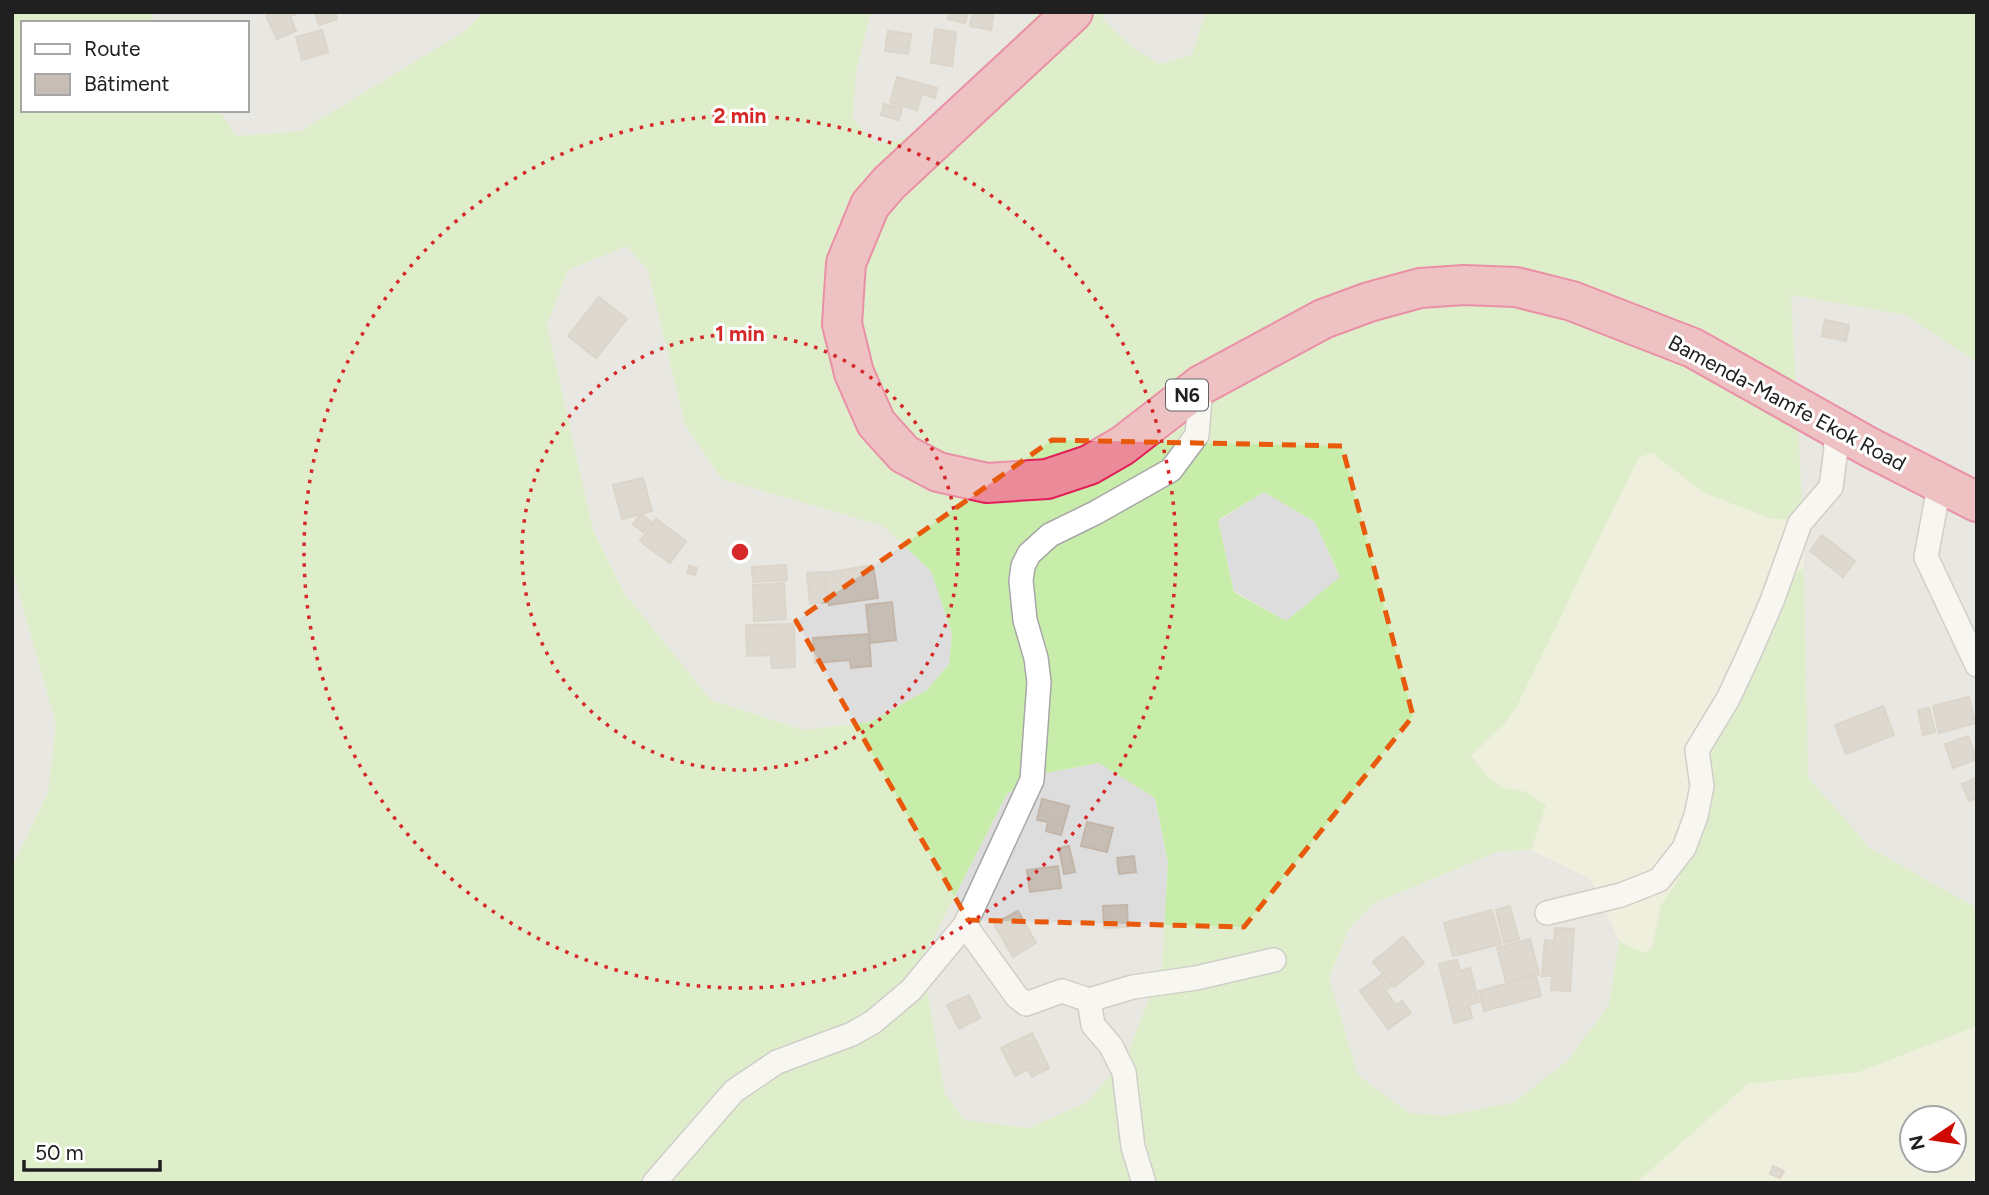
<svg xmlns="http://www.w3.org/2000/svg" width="1989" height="1195" viewBox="0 0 1989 1195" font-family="Figtree,sans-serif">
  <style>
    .residential { fill: #dedddd }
    .farmland { fill: #ecf0d0; fill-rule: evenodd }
    .grass { fill: #c8edaa; fill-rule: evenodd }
    .building { fill: #c6bdb5; stroke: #c3b5a7; stroke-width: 2 }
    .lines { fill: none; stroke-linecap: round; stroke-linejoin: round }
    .street-casing { stroke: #a7a7a7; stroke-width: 26 }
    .highway-casing { stroke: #e31e59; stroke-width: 42 }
    .street { stroke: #fff; stroke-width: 23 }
    .highway { stroke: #eb8a98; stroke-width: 38 }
    .marked { fill: none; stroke: #e8590c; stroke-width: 5; stroke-dasharray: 14 9; stroke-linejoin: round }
    .ring { fill: none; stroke: #d62828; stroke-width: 3.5; stroke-dasharray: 3.5 7 }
    .labels { text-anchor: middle; stroke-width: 6; stroke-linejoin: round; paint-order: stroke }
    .shield { fill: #fff; stroke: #636363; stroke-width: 2 }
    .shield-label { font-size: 19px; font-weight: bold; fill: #202020 }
    .street-label { font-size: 21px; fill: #202020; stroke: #fff }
    .centre { fill: #d62828; stroke: #fff; stroke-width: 3.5 }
    .ring-label { font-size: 21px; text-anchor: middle; font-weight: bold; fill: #d62828; stroke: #fff; stroke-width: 6; stroke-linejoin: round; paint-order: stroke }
  </style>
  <rect width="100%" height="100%" fill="#f1eee6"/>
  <path class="residential" d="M151 12H484L465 31 301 131 237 136 218 110H247V23H153Z
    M871 12H1038L976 86 940 120 897 141 875 143 853 119 856 72Z
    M1106 12H1206L1192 55 1160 64 1133 48 1102 18Z
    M627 246 648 271 685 425 722 479 883 526 931 571 952 634 949 664 927 690 870 722 804 730 711 700 624 593 593 530 547 325 568 270Z
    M1791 295 1905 315 1977 362V908L1870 848 1808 778 1804 568Z
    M1264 492 1315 522 1340 578 1286 621 1234 591 1218 521Z
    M12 569 56 725 48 793 12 866Z
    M1100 763 1155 798 1168 863 1162 964 1128 1053 1089 1101 1029 1128 965 1120 945 1094 922 960 1007 794 1035 775Z
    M1531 850 1591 879 1619 941 1609 1005 1567 1061 1515 1102 1445 1116 1409 1113 1358 1075 1329 979 1350 927 1375 903 1497 852Z"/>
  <path class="farmland" d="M1651 453 1803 519 1804 568 1797 572 1677 882 1661 905 1652 948 1645 953 1619 941 1591 879 1531 850 1546 804 1527 792 1504 788 1486 775 1471 757 1505 723 1518 704 1639 457Z
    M1977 1026V1183H1636L1748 1084 1859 1072ZM1912 1118H1954V1160H1912Z"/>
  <path class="grass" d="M12 12H151L153 23H23V110H218L237 136 301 131 465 31 484 12H871L856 72 853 119 875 143 897 141 940 120 976 86 1038 12H1106L1102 18 1133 48 1160 64 1192 55 1206 12H1977V362L1905 315 1791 295 1803 519H1773L1706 494 1652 453 1639 457 1518 704 1505 723 1471 756 1486 775 1504 788 1527 792 1546 805 1531 850 1497 852 1375 903 1350 927 1329 978 1358 1075 1409 1113 1445 1116 1515 1102 1567 1061 1609 1005 1619 941 1644 953 1652 948 1661 905 1677 882 1690 852 1703 756 1797 572 1804 568 1808 777 1870 848 1977 908V1026L1859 1072 1748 1084 1636 1183H12V866L48 793 56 725 12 569ZM627 246 648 271 685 425 722 479 883 526 931 571 952 634 949 664 927 690 870 722 804 730 711 700 624 593 593 530 547 325 568 270ZM1264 492 1315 522 1340 577 1286 621 1234 592 1218 520ZM1099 763 1155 798 1168 863 1162 964 1128 1053 1089 1101 1029 1128 965 1120 945 1094 922 960 1007 794 1035 775Z"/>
  <path class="building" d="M274 12H299L290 17 296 31 277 39 266 16Z
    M315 12H335L337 19 319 25Z
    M949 12H968L965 23 948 19Z
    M973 12H994L991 30 970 26Z
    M935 29 956 32 952 66 931 63Z
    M322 30 328 52 302 60 296 37Z
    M888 31 911 34 908 54 885 51Z
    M897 77 937 88 935 98 922 94 917 110 890 102Z
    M884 104 902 108 899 120 881 115Z
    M599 297 627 319 596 358 568 336Z
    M1825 320 1849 325 1846 341 1822 336Z
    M643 478 652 511 622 519 613 485Z
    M641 514 651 522 643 532 633 524Z
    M656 519 686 541 670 563 640 541Z
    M1822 535 1855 561 1843 577 1810 551Z
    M786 565 787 580 753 582 752 567Z
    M873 565 878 598 829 605 824 573Z
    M689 566 697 568 695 575 687 573Z
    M824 572 827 602 810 604 807 573Z
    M784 583 786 619 754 621 753 585Z
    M892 602 896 640 870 643 866 605Z
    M794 624 795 667 772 668 771 655 747 656 746 625Z
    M869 634 871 666 851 668 850 660 815 663 813 638Z
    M1969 697 1975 723 1939 733 1933 706Z
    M1883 706 1894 735 1846 754 1835 725Z
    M1929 708 1935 732 1923 735 1918 710Z
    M1968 736 1977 759 1953 768 1945 744Z
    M1977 778V798L1969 801 1962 784Z
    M1042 799 1069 806 1061 835 1046 831 1048 822 1037 820Z
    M1087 822 1113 828 1107 852 1081 846Z
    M1069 846 1075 872 1064 874 1059 848Z
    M1134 856 1136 872 1119 874 1117 858Z
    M1058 866 1061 888 1030 892 1027 870Z
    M1127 905 1128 927 1104 928 1103 906Z
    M1510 906 1519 939 1504 943 1496 910Z
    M1492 910 1501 944 1453 956 1444 923Z
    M1018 911 1036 943 1013 957 994 924Z
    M1555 928 1574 929 1570 991 1551 990 1552 976H1542L1545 940 1554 941Z
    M1403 937 1424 963 1394 987 1373 962Z
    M1530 939 1539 974 1506 982 1497 948Z
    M1457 960 1460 971 1470 968 1479 1002 1469 1005 1472 1018 1454 1023 1439 964Z
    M1383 974 1391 986 1385 990 1396 1005 1402 1001 1411 1013 1388 1029 1360 991Z
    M1536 976 1541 996 1484 1011 1479 991Z
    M969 995 980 1018 959 1029 947 1005Z
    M1032 1033 1049 1068 1032 1077 1028 1069 1015 1076 1001 1048Z
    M1773 1166 1784 1171 1780 1178 1770 1174Z"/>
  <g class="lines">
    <g class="street-casing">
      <path id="street" d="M1934 482 1937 498 1926 557 1977 665
        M1547 913 1621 895 1659 880 1684 848 1696 816 1702 786 1697 750 1728 699 1749 654 1772 601 1800 523 1831 487 1836 449 1834 427
        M965 925 1017 997 1026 1004 1062 991 1089 1000 1093 1025 1111 1046 1124 1072 1133 1147 1144 1183
        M1089 1000 1133 987 1196 978 1274 960
        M654 1183 734 1091 777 1062 852 1034 873 1022 911 990 965 925 1032 780 1039 682 1036 658 1025 620 1021 581 1023 566 1029 554 1050 535 1095 513 1171 470 1197 435 1201 385"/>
    </g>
    <g class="highway-casing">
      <path id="highway" d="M1073 12 889 183 870 205 846 263 842 324 854 373 876 423 904 454 938 472 987 483 1047 479 1089 465 1122 446 1201 385 1323 319 1369 302 1420 288 1464 285 1516 287 1572 301 1693 348 1869 447 1977 502"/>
    </g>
    <use href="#street" class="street"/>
    <use href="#highway" class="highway"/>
  </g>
  <path d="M0 0H1989V1195H0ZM1052 440 1342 446 1413 716 1244 927 968 920 796 621Z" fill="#f1eee6" fill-opacity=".55" fill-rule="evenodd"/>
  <path class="marked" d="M1052 440 1342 446 1413 716 1244 927 968 920 796 621Z"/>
  <g class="ring">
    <circle cx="740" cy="552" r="218"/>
    <circle cx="740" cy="552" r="436"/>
  </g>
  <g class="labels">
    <rect class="shield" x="1166" y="379.5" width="42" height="31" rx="5"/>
    <g class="shield-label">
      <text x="1187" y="402">N6</text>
    </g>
    <g class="street-label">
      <text transform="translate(1787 403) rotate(28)" y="7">Bamenda-Mamfe Ekok Road</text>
    </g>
  </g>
  <circle cx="740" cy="552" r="10" class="centre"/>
  <g class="ring-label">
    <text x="740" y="123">2 min</text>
    <text x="740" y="341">1 min</text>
  </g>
  <rect width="1989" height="1195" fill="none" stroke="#202020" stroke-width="28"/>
  <rect x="21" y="21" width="228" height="91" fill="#ffffff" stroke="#a6a6a6" stroke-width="2"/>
  <rect x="35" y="44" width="35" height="10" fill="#ffffff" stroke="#a6a6a6" stroke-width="2"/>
  <text x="84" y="56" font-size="21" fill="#202020">Route</text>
  <rect x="35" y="74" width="35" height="21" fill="#c6bdb5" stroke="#a6a6a6" stroke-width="2"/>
  <text x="84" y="91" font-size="21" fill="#202020">Bâtiment</text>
  <g transform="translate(1933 1139) rotate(257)"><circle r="33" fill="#ffffff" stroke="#a6a6a6" stroke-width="2"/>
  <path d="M0-5L12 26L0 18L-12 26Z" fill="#cf0900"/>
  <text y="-10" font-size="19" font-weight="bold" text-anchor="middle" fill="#202020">N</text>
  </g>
  <path d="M24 1160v10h136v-10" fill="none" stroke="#202020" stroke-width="3.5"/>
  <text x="35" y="1160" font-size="21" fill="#202020" stroke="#ffffff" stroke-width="5" paint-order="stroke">50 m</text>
</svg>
